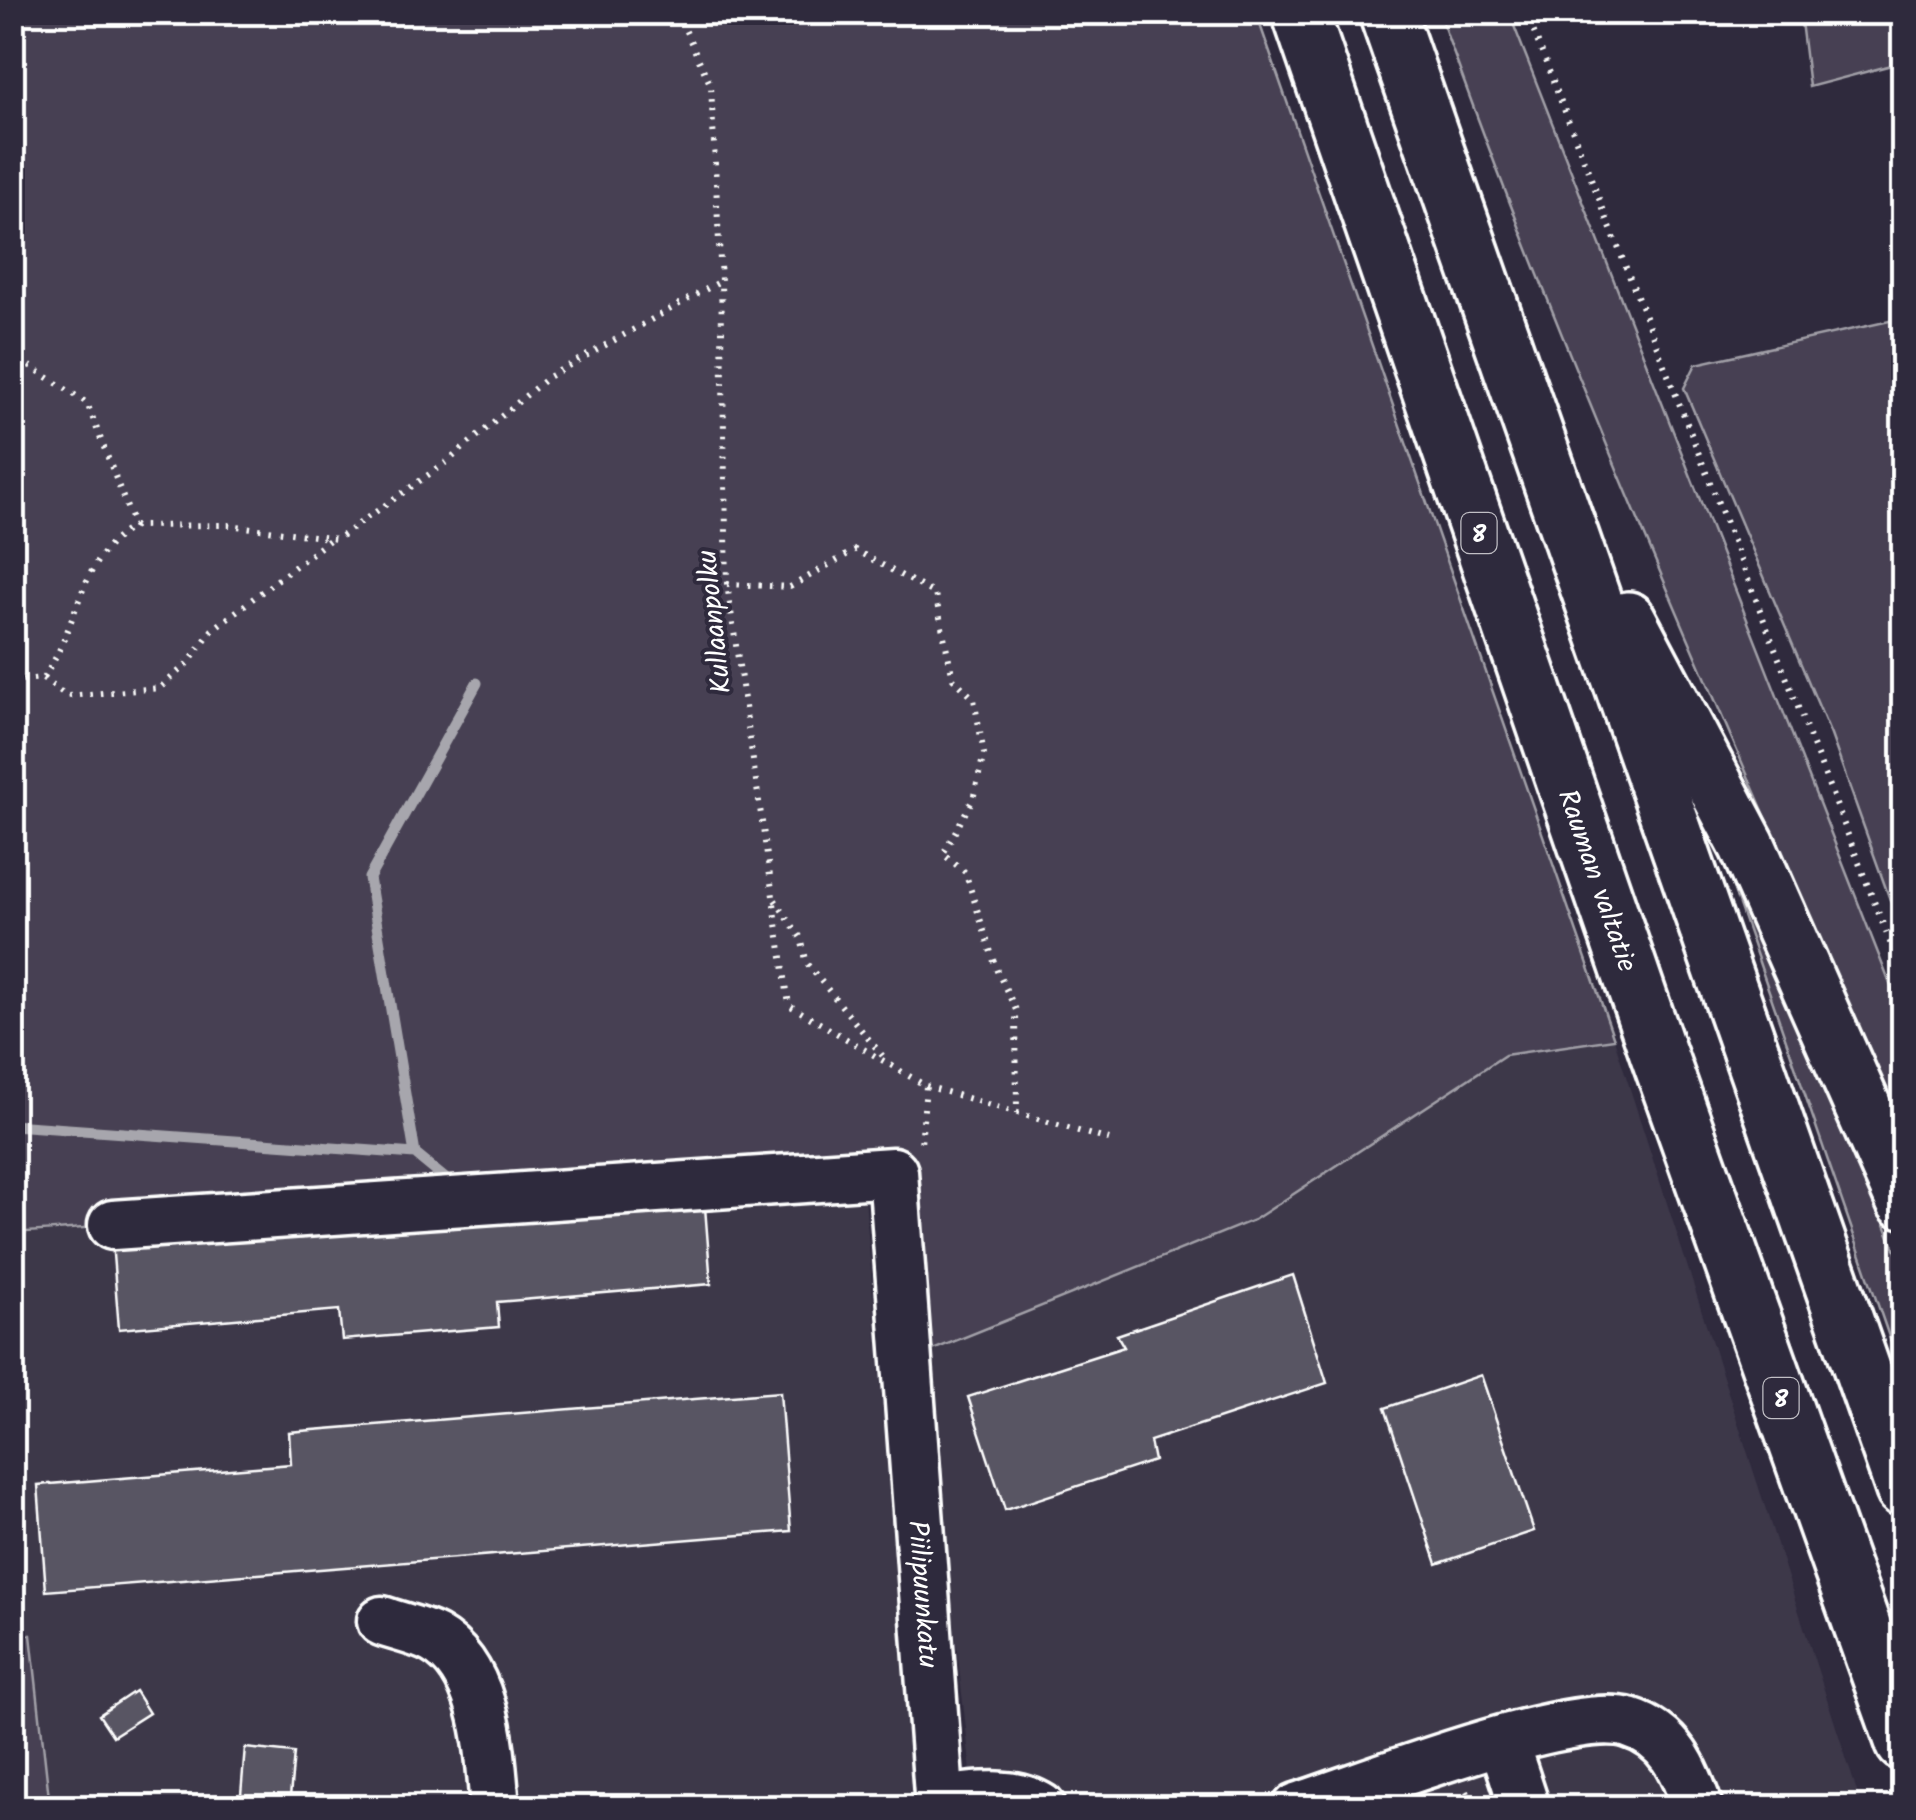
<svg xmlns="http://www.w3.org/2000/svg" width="1916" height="1820" viewBox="0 0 1916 1820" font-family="Kalam,sans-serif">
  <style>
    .built { fill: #3c3749 }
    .green { fill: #464152; stroke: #a2a0a8; stroke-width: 2.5 }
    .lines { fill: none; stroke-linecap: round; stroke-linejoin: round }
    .stream { stroke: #a7a6ad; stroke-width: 11 }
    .building { fill: #595564; stroke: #fff; stroke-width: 2.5 }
    .minor-casing { stroke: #fff; stroke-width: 55 }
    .highway-casing { stroke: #fff; stroke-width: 62 }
    .path { stroke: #fff; stroke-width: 6; stroke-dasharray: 2.5 8; stroke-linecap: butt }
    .minor { stroke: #2f2a3d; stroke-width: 48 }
    .highway { stroke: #2f2a3d; stroke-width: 55 }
    .labels { text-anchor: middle; stroke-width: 8; stroke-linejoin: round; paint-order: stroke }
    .shield { fill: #2f2a3d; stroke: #c1bfc5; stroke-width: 2.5 }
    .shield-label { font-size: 25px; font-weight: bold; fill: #fff }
    .street-label { font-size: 28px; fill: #fff; stroke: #2f2a3d }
  </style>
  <rect width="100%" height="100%" fill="#2f2a3d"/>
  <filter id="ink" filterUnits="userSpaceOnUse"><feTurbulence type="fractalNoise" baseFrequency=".01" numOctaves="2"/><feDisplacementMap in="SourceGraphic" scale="20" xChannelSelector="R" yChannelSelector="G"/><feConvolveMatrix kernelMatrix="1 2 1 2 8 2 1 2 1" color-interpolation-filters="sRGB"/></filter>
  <g filter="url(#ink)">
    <path class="built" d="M1614 1039 1862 1807H975L923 1354 1254 1220 1505 1055Z
      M863 1174 916 1807H50L31 1635 13 1634V1234Z"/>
    <path class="green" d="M13 13H1256L1614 1039 1505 1055 1254 1220 923 1354 911 1170 13 1233Z
      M1439 13H1509L1903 1017V1131C1742 762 1575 392 1439 13Z
      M1800 13H1903V62L1809 87Z
      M1903 318H1904L1903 936 1831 735 1684 388 1696 364Z
      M1727 844 1903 1268V1377L1719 847Z
      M13 1634 31 1635 50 1807H13Z"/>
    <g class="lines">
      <path class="stream" d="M12 1125 415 1154 454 1186
        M415 1154 369 878 477 683"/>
    </g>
    <path class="building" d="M704 1194 711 1284 497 1302 499 1327 342 1340 339 1310 119 1329 112 1242Z
      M1293 1275 1327 1383 1150 1441 1154 1461 1005 1510 968 1397 1124 1347 1117 1335Z
      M1481 1375 1534 1531 1437 1564 1385 1408Z
      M780 1392 791 1531 46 1591 38 1485 291 1464 289 1432Z
      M135 1691 149 1713 113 1736 99 1715Z
      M245 1748 294 1753 289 1808 240 1806Z"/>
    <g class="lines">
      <g class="minor-casing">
        <g id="minor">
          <path id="s1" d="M113 1225 893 1172 940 1808"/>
          <path d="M382 1621C398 1627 419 1631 434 1639 488 1669 490 1753 495 1808"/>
          <path d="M1503 1741 1525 1808"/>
          <path d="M940 1801C970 1797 1014 1790 1041 1808"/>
          <path d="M1297 1808C1364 1786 1571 1705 1629 1723 1671 1736 1684 1769 1698 1808"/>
        </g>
      </g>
      <g class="highway-casing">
        <g id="highway">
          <path id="s2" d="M1300 12 1658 1053 1904 1743"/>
          <path d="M1387 12 1904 1489"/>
          <path d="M1628 620 1747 845 1904 1200"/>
        </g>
      </g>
      <path class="path" d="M677 12 711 86 721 281 727 584 789 1005 926 1086 921 1145
        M1526 12 1904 978
        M12 354 87 403 134 526 229 525 337 539 448 461 548 377 721 281
        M727 584 790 587 855 550 935 594 953 678 974 699 984 754 973 799 943 854 965 872 997 971 1016 1010 1017 1113
        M43 678 67 696 160 688 190 661 212 630 332 538
        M12 681 43 678C79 630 77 557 134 526
        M775 900 801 938 807 964 886 1060
        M926 1086 1109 1140
        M1467 1791 1473 1808"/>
      <use href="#minor" class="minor"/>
      <use href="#highway" class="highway"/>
    </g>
  </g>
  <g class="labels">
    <g class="shield">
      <rect x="1461.5" y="513" width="35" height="40" rx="8"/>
      <rect x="1763.5" y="1378" width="35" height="40" rx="8"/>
    </g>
    <g class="shield-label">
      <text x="1479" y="542">8</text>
      <text x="1781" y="1407">8</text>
    </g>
    <g class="street-label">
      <text transform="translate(713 622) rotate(-96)" y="10">Kullaanpolku</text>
      <text dy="10" stroke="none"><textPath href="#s2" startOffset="918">Rauman valtatie</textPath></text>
      <text dy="10" stroke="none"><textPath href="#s1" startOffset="1205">Piilipuunkatu</textPath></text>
    </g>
  </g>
  <rect width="1916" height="1820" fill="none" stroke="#2f2a3d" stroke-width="50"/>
  <rect x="25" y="25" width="1866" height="1770" fill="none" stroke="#fff" stroke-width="4" filter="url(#ink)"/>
</svg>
